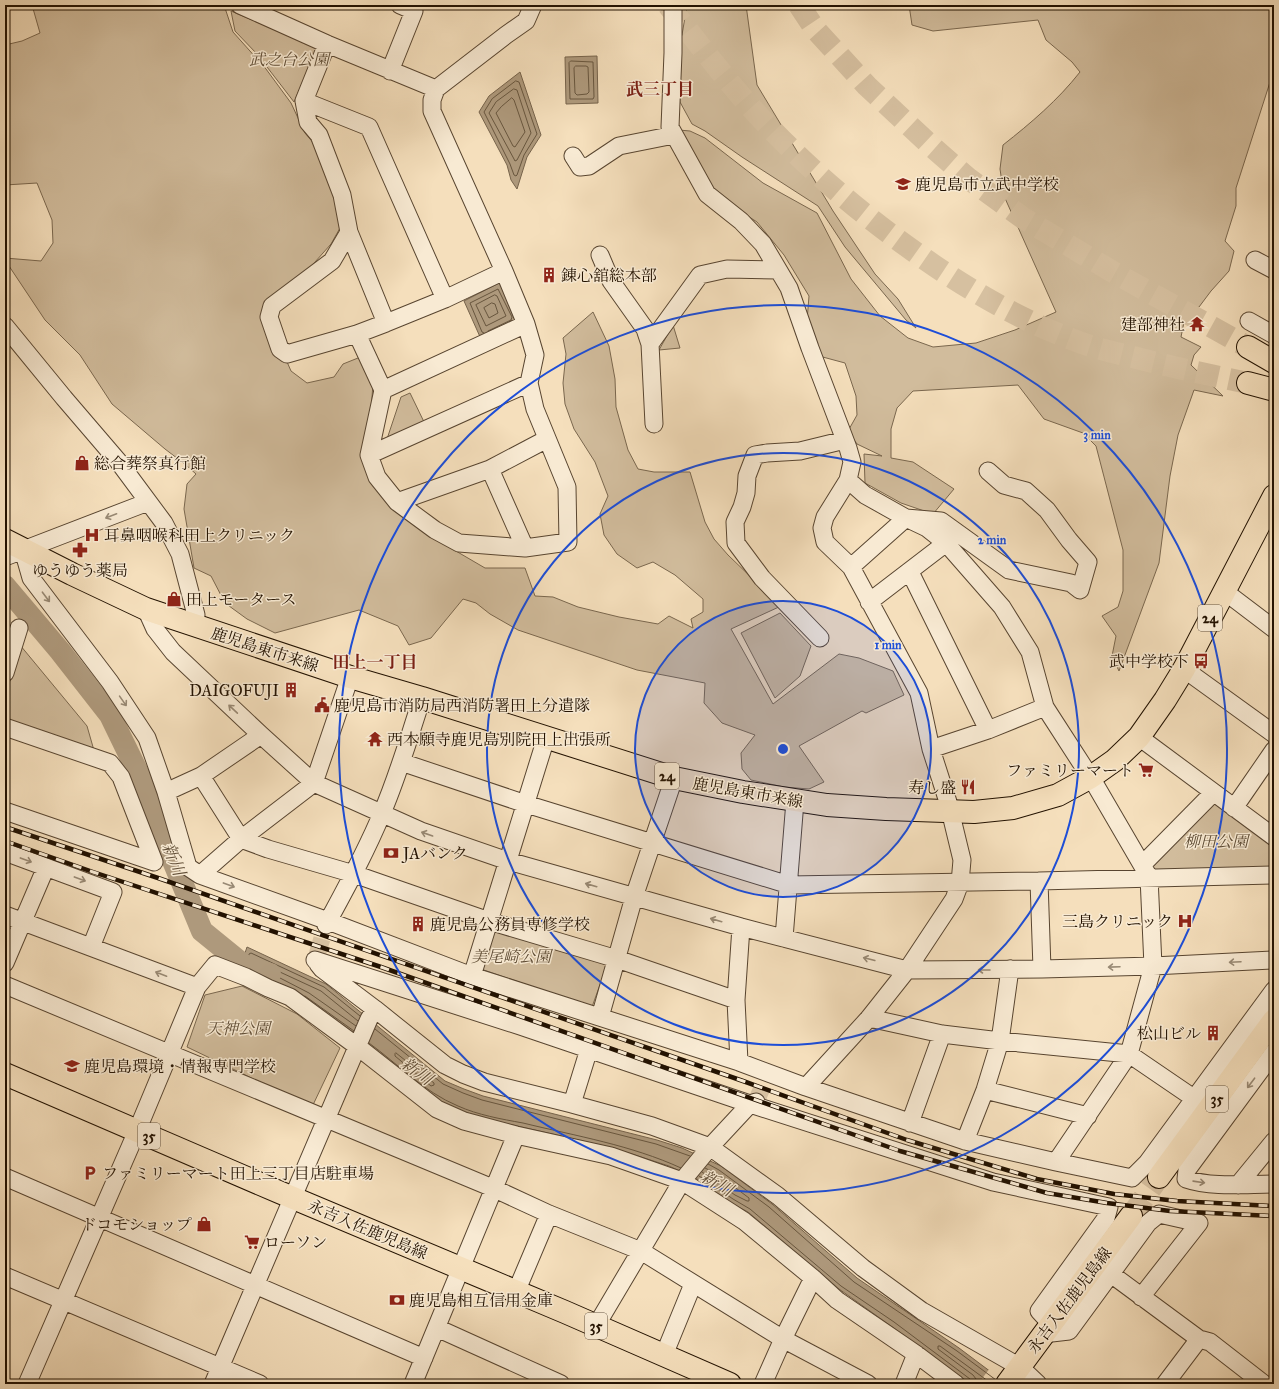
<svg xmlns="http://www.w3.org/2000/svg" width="1279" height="1389" viewBox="0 0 1279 1389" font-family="'IM FELL Great Primer','Noto Serif JP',serif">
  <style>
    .green { fill: #d1bc9c; stroke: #7a674e }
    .water { fill: #ae997c; stroke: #76634b }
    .pier { fill: #f5dfbc }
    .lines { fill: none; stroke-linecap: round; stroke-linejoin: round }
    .shore { stroke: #68563e; stroke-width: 1 }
    .river { stroke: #ae997c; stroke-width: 22 }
    .minor-tunnel { stroke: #d6c0a0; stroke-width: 17; stroke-dasharray: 17 8; stroke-linecap: butt }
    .major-tunnel { stroke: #d6c0a0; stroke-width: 22; stroke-dasharray: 22 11; stroke-linecap: butt }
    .highway-tunnel { stroke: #d6c0a0; stroke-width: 22; stroke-dasharray: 22 11; stroke-linecap: butt }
    .minor-casing { stroke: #584530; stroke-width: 19 }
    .major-casing { stroke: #231201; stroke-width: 24 }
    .highway-casing { stroke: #231201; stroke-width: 24 }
    .minor { stroke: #f8ead3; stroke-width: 17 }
    .major { stroke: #f5dfbc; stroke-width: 22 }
    .highway { stroke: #f5dfbc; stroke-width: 22 }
    .rail-casing { stroke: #231201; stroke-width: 4.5 }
    .rail { stroke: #f8ead3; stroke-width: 3; stroke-dasharray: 9; stroke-linecap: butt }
    .oneway { stroke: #988974 }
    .ring { fill: none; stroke: #1d4ed8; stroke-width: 2 }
    .labels { text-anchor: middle; stroke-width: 3; stroke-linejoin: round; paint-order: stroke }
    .shield { fill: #f8ead3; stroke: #635340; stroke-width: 1 }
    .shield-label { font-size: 15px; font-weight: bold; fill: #231201 }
    .park-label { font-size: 16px; font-style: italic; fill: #604e37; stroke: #f8ead3 }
    .poi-label { font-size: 16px; fill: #231201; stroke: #f8ead3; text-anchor: start }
    .street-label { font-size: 16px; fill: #231201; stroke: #f8ead3 }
    .neighbourhood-label { font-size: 17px; font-weight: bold; fill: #7a1f14; stroke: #f8ead3 }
    .water-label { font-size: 17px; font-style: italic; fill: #624f38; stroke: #f8ead3 }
    .centre { fill: #1d4ed8; stroke: #f8ead3; stroke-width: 2 }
    .ring-label { font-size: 12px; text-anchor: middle; font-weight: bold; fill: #1d4ed8; stroke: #f8ead3; stroke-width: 3; stroke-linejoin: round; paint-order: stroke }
  </style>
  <rect width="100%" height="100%" fill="#f5dfbc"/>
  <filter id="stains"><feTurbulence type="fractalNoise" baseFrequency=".005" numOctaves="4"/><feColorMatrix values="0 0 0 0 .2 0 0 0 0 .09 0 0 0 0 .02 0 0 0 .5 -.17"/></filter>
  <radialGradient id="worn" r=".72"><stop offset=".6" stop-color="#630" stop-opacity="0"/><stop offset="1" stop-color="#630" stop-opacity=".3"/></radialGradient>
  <path class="green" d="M32 5H224L233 32 266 69 291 103 305 133 315 145 332 185 340 228 331 244 267 316 291 371 307 383 334 377 343 364 358 358 366 363 373 383 367 470 437 540 485 568H525L535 596 553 597 578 607 619 617 658 624 669 616 693 628 691 619 703 612V599L675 575 653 562 637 568 617 554 604 535 600 514 608 496 595 462 574 429 565 404 563 383 566 354 563 338 593 312 609 346 615 379 616 407 628 450 638 469 654 472H690L705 522 714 539 728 555 781 606 731 629 773 704 839 654 859 658 893 671 904 695 866 713 862 711 799 746 824 782 809 789 784 787 751 780 742 769 741 753 755 735 722 723 704 703 705 683 637 670 518 630 490 614 476 603 463 599 431 638 409 645 398 626 359 610 275 633 247 619 225 603 211 576 194 568 184 509 187 484 196 474 186 465 165 449 112 404 80 355 45 320 5 260V258L41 261 53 243 52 220 37 183 5 185V45L22 41 40 33Z
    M687 5H746L757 85 833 211 875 274 898 299 916 328 906 320 845 247 818 206 742 157 705 131 692 124 680 102 677 65Z
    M909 5H1274V79H1271L1236 188V206L1225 241 1234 251 1229 271 1211 291 1199 307 1185 317 1181 337 1201 347 1194 355 1191 365 1223 396 1194 390 1178 435 1170 476 1159 563 1119 671 1112 656 1116 636 1102 616 1118 607 1123 591V550L1096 446 1083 433 1044 419 1018 385 913 391 897 408 891 429V458L913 462 954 489 933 514 901 503 865 483 864 454 882 456 857 444 848 431 857 415 856 396 845 363 819 356 807 321 809 296 784 255 757 222 717 196 679 130 690 131 705 138 763 183 817 213 851 279 880 316 908 338 933 347 976 343 1015 330 1056 312 1004 196 1000 169 1003 145C1031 123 1058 100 1080 72L1072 62 1046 40 1038 20 933 31 912 25Z
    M231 11 318 48 294 102 257 54 235 31Z
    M673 325 680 348 659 350Z
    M410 393 426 426 385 445 401 397Z
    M780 613 811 646 800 676 775 698 741 633Z
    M20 645 87 726 95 754 5 724V698Z
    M1213 802 1274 844V866L1271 869 1155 873 1149 866Z
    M495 927 607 965 592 1007 481 969Z
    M242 986 297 1014 340 1048 312 1107 187 1047 205 995Z"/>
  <path class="water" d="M597 56 598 103 566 104 565 57Z
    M520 72 541 135 527 157 517 189 511 180 507 165 479 112 489 96Z
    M501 282 517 316 515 322 481 339 464 301Z
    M247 947 326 984 445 1081 464 1089 483 1096 657 1140 682 1148 721 1166 772 1204 857 1278 959 1348 1007 1384H970L891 1326 839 1289 748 1212 731 1203 699 1180 669 1166 613 1148 491 1120 457 1110 431 1097 240 968Z"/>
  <path class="pier" d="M990 1368 1008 1382 1009 1384H978Z"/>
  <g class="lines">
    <path class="shore" d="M571 61 593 62 594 97 593 99H570L569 63Z
      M576 66H586L588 67 589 92 587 94 577 95 575 93 574 68Z
      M516 81 519 82 537 134 524 155 517 175 516 176 514 175 510 164 484 112 492 99Z
      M514 89 517 90 531 133 517 160 515 161 514 159 489 113 496 102Z
      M512 98 514 100 525 132 515 147 513 146 496 113 501 107Z
      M495 295 497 296 506 316 486 326 476 305Z
      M492 303 495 304 498 313 489 318 484 308Z
      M484 333 482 332 470 303 498 289 512 317 511 320 488 331
      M272 979 246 966 249 954 251 953 324 987 360 1016
      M305 996 354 1031
      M356 1026 309 993 253 964 252 961 254 960 321 991 358 1021
      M375 1029 443 1084 463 1093 482 1100 656 1144 690 1156
      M369 1043C398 1064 424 1092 458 1106 478 1115 501 1119 523 1123 576 1136 631 1145 681 1168
      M396 1053 434 1083V1085L431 1086 395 1056V1054Z
      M708 1164 719 1170 769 1207 854 1282 957 1351 996 1380
      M702 1172 735 1195 747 1201H749V1198L717 1174 705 1168
      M699 1176 733 1199 750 1209 841 1286 894 1322 970 1379 972 1384
      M977 1384 976 1379 973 1375 938 1349V1346H940L992 1384"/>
    <path class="river" d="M5 586 60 651 110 715 143 783 171 856 202 931 245 966 270 974"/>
    <path class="minor-tunnel" d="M317 955 326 925
      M756 1102 764 1083"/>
    <path class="major-tunnel" d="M1131 1216 1159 1177"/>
    <path class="highway-tunnel" d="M668 5C694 38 719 71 747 103 796 158 852 207 912 250 962 286 1014 317 1071 339 1091 347 1112 352 1133 357 1171 367 1210 375 1248 383
      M799 5 815 29 867 86 929 144 969 179 1023 218 1113 272 1248 347"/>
    <g class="minor-casing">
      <path id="minor" d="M240 5 327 44 436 89
        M673 5V53L670 127 707 194 741 221 763 244 789 288 810 348 848 448 852 462 848 480 825 517 822 528 825 542 851 567 919 693 931 749 948 802 962 860 960 883 954 899 907 970 869 1018 806 1087
        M327 44 304 101 308 122 319 135 342 195 349 232 332 261 272 306 269 317 280 349 287 354 357 334 386 323 445 299 504 271
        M390 71 414 11 400 5
        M304 101 369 127 445 299
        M573 156 580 167 589 166 619 146 674 135
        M349 232 386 323
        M600 255 611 281 645 329 650 344
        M1255 260 1274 270
        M1249 321 1274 335
        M5 326 64 398 118 461 164 523 180 554 196 615 193 626
        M357 334 383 390 369 455 377 477 397 502 435 530 459 543 525 548 568 542 567 487 535 409 529 383 535 355 526 324 504 271 432 111V100L436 89 506 35 526 21 533 5
        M383 390 526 324
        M654 424 650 344 700 275 727 269 778 270
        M369 455 529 383
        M490 469 525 548
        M848 480 865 495 906 518 927 528 946 543 1002 607 1030 652 1045 707 1096 786 1149 877 1153 966 1129 1054 1056 1162
        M397 502 490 469 547 439
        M23 550 31 578 110 682 147 738 166 792 188 867 200 875 328 921 472 976 739 1062 806 1087 965 1141 1056 1162 1132 1178 1147 1163 1274 990
        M5 557 148 502
        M851 567 906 518 941 521 1009 570 1071 583 1080 590 1088 562 1069 540 1047 510 1026 491 1004 485 988 471
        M910 572 988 730
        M1224 591 1274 629
        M869 602 946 543
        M146 609 155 629 173 652 261 735 314 783 421 831 508 861 741 927 907 970 1042 969 1153 966 1274 960
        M820 638 762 578 736 543 735 522 742 507 746 493 747 476 755 455 767 453 800 451 845 440
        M1184 669 1274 734
        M5 673 19 628
        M5 727 110 763 121 777 154 862 5 811
        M1139 737 1274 837
        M931 749 988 730 1045 707
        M401 762 526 804 789 885 1039 881 1274 875
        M201 776 241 839 268 849 354 874 489 921 617 959 736 1000
        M166 792 201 776 261 735
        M1234 808 1274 750
        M5 852 113 892 91 947
        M1142 865 1213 793
        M200 875 241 839 314 783 350 677
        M1039 881 1042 969
        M5 915 197 987
        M326 925C346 888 366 852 382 813 398 776 409 737 422 698
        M784 938 795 801
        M315 960 520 1026 750 1104 993 1182 1109 1207 1106 1218 1039 1311 1051 1324
        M5 963 46 867
        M318 964 322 969 375 1009 445 1065 463 1074 484 1082 572 1104 652 1126 710 1147 778 1196 863 1268 922 1311 1020 1367 1038 1384
        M472 976 546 738
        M5 985 495 1189 549 1214 641 1251 783 1339 868 1384
        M600 1017 634 897 674 778
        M869 1018 942 1034 1000 1041 1129 1054 1195 1099
        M1274 1052 1187 1170 1186 1179C1212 1188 1246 1184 1274 1184
        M739 1062 736 1000 741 927
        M985 1090 1088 1116
        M572 1104 589 1049
        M910 1123 942 1034
        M965 1141 985 1090 1000 1041 1010 969
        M5 1177 424 1358
        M1238 1185 1274 1141
        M1111 1274 1199 1339 1210 1342 1264 1384
        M5 1276 260 1384
        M516 1292 549 1214
        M596 1326 682 1181 710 1147 750 1104 756 1102
        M437 1328 561 1384
        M1043 1334 1069 1331 1148 1223 1159 1214 1199 1223 1141 1297
        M664 1355 693 1284
        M27 1384 137 1131 197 987 215 965 246 977 268 988 290 997 358 1047 437 1109 464 1121 516 1135 611 1156 682 1181 744 1221 813 1278 837 1300 916 1354 956 1384
        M213 1384 369 1019 375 1009
        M413 1384 516 1135
        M763 1384 783 1339 813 1278
        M904 1384 916 1354
        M1165 1384 1199 1339"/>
    </g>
    <g class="major-casing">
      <path id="major" d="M5 540 72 574 146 609 350 677 422 698 674 778 743 792 827 805 886 809 974 812 1013 808 1058 795 1091 777 1115 760 1139 737 1165 700 1184 669 1274 496
        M5 1074 279 1192 565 1312 730 1384
        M1159 1177 1274 1020
        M1007 1384 1131 1216"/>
    </g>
    <g class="highway-casing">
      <path id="highway" d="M1248 347 1274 362
        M1248 383 1274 390"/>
    </g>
    <use href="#minor" class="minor"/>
    <use href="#major" class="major"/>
    <use href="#highway" class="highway"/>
    <g class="rail-casing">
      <path id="rail" d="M5 827 158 878 743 1081 907 1140 1037 1179 1114 1194 1177 1201 1274 1206
        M5 841 93 872 381 967 900 1151 1047 1193 1107 1203 1170 1211 1274 1216"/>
    </g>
    <use href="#rail" class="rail"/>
  </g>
  <defs><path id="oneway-shaft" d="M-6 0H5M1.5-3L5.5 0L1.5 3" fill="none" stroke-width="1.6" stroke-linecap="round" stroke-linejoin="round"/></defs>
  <g class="oneway">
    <use href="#oneway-shaft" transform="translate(111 516) rotate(159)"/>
    <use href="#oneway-shaft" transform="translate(46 597) rotate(53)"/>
    <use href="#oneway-shaft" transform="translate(123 701) rotate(55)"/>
    <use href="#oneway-shaft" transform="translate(233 709) rotate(-137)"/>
    <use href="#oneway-shaft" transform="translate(427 834) rotate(-161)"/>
    <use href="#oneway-shaft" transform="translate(26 860) rotate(20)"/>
    <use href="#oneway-shaft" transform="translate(80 879) rotate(20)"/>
    <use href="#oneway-shaft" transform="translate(229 885) rotate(20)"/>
    <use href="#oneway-shaft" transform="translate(591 885) rotate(-164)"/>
    <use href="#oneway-shaft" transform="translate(716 920) rotate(-164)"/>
    <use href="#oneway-shaft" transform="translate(869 959) rotate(-166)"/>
    <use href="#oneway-shaft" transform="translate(1235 962) rotate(177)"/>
    <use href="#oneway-shaft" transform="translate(1114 967) rotate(178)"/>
    <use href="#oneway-shaft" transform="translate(984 970) rotate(180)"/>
    <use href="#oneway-shaft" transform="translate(161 974) rotate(-159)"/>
    <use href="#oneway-shaft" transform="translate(1251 1083) rotate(127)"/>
    <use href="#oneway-shaft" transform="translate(1199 1182) rotate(8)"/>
  </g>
  <circle cx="783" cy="749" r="148" fill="#1d4ed8" fill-opacity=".12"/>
  <g class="ring">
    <circle cx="783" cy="749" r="148"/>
    <circle cx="783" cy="749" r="296"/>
    <circle cx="783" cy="749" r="444"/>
  </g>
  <defs>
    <g id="school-bare" transform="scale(1.2)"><path d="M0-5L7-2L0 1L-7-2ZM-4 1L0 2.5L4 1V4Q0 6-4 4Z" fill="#8f2418" stroke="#f8ead3" stroke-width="2.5" paint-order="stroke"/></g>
    <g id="building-bare" transform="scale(1.2)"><path d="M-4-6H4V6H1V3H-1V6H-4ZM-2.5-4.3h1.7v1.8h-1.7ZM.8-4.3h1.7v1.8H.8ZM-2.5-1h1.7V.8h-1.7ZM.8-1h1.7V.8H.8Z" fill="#8f2418" stroke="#f8ead3" stroke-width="2.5" paint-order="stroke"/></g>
    <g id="temple-bare" transform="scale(1.2)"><path d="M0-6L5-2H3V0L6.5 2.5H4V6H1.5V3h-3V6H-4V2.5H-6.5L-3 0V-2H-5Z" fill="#8f2418" stroke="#f8ead3" stroke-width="2.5" paint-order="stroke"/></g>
    <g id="shop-bare" transform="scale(1.2)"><path d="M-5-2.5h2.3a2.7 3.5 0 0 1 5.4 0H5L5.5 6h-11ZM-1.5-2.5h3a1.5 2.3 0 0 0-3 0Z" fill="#8f2418" stroke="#f8ead3" stroke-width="2.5" paint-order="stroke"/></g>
    <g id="hospital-bare" transform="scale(1.2)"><path d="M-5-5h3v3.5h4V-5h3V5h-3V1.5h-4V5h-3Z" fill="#8f2418" stroke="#f8ead3" stroke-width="2.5" paint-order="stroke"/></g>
    <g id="pharmacy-bare" transform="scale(1.2)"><path d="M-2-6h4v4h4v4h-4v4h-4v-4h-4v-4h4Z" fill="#8f2418" stroke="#f8ead3" stroke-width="2.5" paint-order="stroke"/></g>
    <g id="bus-bare" transform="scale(1.2)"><path d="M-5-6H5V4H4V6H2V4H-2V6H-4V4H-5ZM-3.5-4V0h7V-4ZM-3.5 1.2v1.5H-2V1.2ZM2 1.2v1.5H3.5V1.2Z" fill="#8f2418" stroke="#f8ead3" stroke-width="2.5" paint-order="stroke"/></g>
    <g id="civic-bare" transform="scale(1.2)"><path d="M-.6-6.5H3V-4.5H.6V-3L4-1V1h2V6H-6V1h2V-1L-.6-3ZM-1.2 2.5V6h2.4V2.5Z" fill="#8f2418" stroke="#f8ead3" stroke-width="2.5" paint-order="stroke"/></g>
    <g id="supermarket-bare" transform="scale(1.2)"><path d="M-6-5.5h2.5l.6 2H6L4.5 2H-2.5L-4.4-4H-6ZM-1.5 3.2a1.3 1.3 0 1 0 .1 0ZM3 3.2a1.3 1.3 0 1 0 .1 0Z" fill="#8f2418" stroke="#f8ead3" stroke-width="2.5" paint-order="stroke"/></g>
    <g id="restaurant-bare" transform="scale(1.2)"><path d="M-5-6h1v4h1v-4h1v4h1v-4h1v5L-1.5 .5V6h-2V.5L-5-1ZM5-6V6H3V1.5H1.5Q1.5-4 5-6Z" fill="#8f2418" stroke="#f8ead3" stroke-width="2.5" paint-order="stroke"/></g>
    <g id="bank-bare" transform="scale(1.2)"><path d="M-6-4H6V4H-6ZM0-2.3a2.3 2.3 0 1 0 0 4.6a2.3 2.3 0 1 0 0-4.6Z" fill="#8f2418" stroke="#f8ead3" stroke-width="2.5" paint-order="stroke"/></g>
    <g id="university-bare" transform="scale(1.2)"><path d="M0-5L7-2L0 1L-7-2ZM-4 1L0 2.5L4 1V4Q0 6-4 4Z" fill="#8f2418" stroke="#f8ead3" stroke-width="2.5" paint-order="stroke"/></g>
    <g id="parking-bare" transform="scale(1.2)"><path d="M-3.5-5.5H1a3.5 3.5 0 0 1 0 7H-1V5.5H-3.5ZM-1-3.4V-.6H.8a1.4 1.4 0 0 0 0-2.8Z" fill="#8f2418" stroke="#f8ead3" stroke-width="2.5" paint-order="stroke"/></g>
  </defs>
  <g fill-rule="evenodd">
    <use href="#school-bare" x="903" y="184"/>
    <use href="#building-bare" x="549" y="275"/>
    <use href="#temple-bare" x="1197" y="324"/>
    <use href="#shop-bare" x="82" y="463"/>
    <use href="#hospital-bare" x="92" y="535"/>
    <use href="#pharmacy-bare" x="80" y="550"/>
    <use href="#shop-bare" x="174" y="599"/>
    <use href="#bus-bare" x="1201" y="661"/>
    <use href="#building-bare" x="291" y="690"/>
    <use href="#civic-bare" x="322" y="705"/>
    <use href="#temple-bare" x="375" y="739"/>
    <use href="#supermarket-bare" x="1146" y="770"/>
    <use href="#restaurant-bare" x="968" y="787"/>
    <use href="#bank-bare" x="391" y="853"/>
    <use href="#hospital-bare" x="1185" y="921"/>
    <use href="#building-bare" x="418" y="924"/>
    <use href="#building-bare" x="1213" y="1033"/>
    <use href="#university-bare" x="72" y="1066"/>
    <use href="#parking-bare" x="90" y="1173"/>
    <use href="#shop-bare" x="204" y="1224"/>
    <use href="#supermarket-bare" x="252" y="1242"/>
    <use href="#bank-bare" x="397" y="1300"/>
  </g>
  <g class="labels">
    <g class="shield">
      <rect x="1198" y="605" width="24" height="26" rx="3"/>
      <rect x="655" y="763" width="24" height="26" rx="3"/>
      <rect x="1206" y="1086" width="22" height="26" rx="3"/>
      <rect x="138" y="1123" width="22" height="26" rx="3"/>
      <rect x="585" y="1313" width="22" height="26" rx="3"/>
    </g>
    <g class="shield-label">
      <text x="1210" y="623">24</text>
      <text x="667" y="781">24</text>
      <text x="1217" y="1104">35</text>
      <text x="149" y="1141">35</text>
      <text x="596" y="1331">35</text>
    </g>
    <g class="park-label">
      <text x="289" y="65">武之台公園</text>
      <text x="1216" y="847">柳田公園</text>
      <text x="511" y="962">美尾崎公園</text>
      <text x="238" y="1034">天神公園</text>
    </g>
    <g class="poi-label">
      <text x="915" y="190">鹿児島市立武中学校</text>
      <text x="561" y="281">錬心舘総本部</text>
      <text x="1185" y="330" text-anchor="end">建部神社</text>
      <text x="94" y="469">総合葬祭真行館</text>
      <text x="104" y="541">耳鼻咽喉科田上クリニック</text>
      <text x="80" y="576" text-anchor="middle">ゆうゆう薬局</text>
      <text x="186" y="605">田上モータース</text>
      <text x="1189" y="667" text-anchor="end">武中学校下</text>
      <text x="279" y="696" text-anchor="end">DAIGOFUJI</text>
      <text x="334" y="711">鹿児島市消防局西消防署田上分遣隊</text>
      <text x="387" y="745">西本願寺鹿児島別院田上出張所</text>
      <text x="1134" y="776" text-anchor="end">ファミリーマート</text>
      <text x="956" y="793" text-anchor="end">寿し盛</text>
      <text x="403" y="859">JAバンク</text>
      <text x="1173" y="927" text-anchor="end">三島クリニック</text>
      <text x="430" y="930">鹿児島公務員専修学校</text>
      <text x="1201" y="1039" text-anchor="end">松山ビル</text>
      <text x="84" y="1072">鹿児島環境・情報専門学校</text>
      <text x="102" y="1179">ファミリーマート田上三丁目店駐車場</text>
      <text x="192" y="1230" text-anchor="end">ドコモショップ</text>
      <text x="264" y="1248">ローソン</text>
      <text x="409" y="1306">鹿児島相互信用金庫</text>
    </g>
    <g class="street-label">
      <text transform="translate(265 649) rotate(18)" y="6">鹿児島東市来線</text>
      <text transform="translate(748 792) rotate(10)" y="6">鹿児島東市来線</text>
      <text transform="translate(368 1229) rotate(23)" y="6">永吉入佐鹿児島線</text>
      <text transform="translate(1069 1300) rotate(-53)" y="6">永吉入佐鹿児島線</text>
    </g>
    <g class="neighbourhood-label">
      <text x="660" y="95">武三丁目</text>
      <text x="375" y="668">田上一丁目</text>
    </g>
    <g class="water-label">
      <text transform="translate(174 859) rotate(68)" y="6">新川</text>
      <text transform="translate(417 1071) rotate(36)" y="6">新川</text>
      <text transform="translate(717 1183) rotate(30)" y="6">新川</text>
    </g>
  </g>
  <circle cx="783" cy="749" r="6" class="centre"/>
  <g class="ring-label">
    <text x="1097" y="439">3 min</text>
    <text x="992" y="544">2 min</text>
    <text x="888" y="649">1 min</text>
  </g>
  <rect width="1279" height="1389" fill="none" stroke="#f5dfbc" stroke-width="20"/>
  <rect x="6" y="6" width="1267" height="1377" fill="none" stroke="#231201" stroke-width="2"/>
  <rect x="10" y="10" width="1259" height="1369" fill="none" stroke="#231201"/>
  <rect width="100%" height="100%" filter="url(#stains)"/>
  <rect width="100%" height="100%" fill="url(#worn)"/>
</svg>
